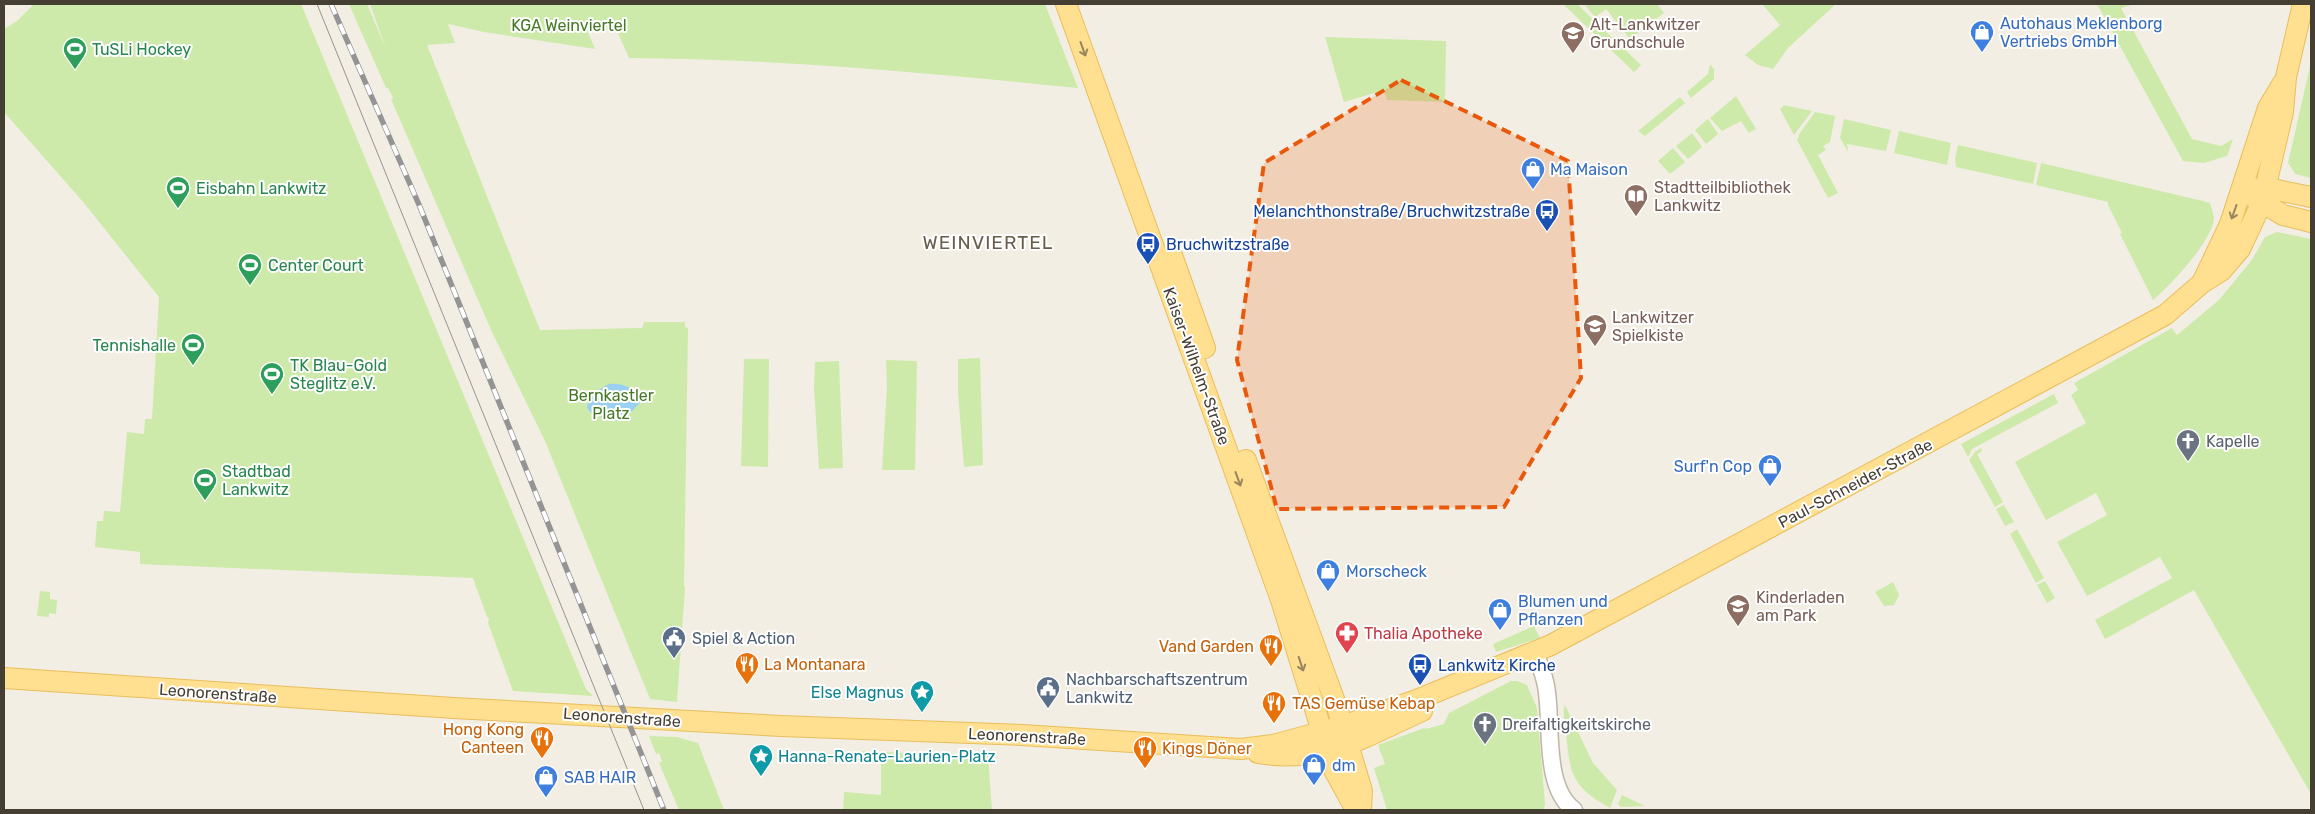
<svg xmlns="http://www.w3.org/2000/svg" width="2315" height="814" viewBox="0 0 2315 814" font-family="Rubik,sans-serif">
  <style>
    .green { fill: #cdeaaa }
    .water { fill: #9cd0f3 }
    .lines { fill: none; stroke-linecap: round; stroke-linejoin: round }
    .minor-casing { stroke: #beb6a6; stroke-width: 19 }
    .major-casing { stroke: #e9be5b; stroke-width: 22 }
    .minor { stroke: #fff; stroke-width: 16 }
    .major { stroke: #ffdf90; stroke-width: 20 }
    .tram { stroke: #949494; stroke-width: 1 }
    .rail-casing { stroke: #949494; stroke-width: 5.5 }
    .rail { stroke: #fff; stroke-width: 4; stroke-dasharray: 11; stroke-linecap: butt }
    .oneway { stroke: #99865d }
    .marked { fill: #e8590c; fill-opacity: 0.2; stroke: #e8590c; stroke-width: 4; stroke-dasharray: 10 6; stroke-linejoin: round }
    .labels { text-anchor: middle; stroke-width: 4; stroke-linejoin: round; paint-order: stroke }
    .shop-label { font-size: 16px; fill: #366cbe; stroke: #fff; text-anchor: start }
    .education-label { font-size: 16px; fill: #785e54; stroke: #fff; text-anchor: start }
    .park-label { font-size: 16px; fill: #447924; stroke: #fff }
    .leisure-label { font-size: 16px; fill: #27864d; stroke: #fff; text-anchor: start }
    .transit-label { font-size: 16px; fill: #164399; stroke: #fff; text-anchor: start }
    .street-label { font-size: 16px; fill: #453e33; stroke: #fff }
    .worship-label { font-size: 16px; fill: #5b616d; stroke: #fff; text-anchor: start }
    .health-label { font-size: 16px; fill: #be3a42; stroke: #fff; text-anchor: start }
    .service-label { font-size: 16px; fill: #4e5e75; stroke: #fff; text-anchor: start }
    .food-label { font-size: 16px; fill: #c56008; stroke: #fff; text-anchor: start }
    .culture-label { font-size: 16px; fill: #0d838f; stroke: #fff; text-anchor: end }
    .quarter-label { font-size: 19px; letter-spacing: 1px; fill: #685c4a; stroke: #fff }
  </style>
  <rect width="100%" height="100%" fill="#f3eee3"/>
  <path class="green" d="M34 4H301L586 689 593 696 513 691 488 623 489 618 487 617 473 578 140 564V552L95 547 97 521H103L104 511 120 512 127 432 144 434 145 419H152L159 297 84 203 4 112V29L17 21Z
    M349 4H367L386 49 370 4H1045L1078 88C928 73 779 59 629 58L616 29 588 32 595 49 484 32 448 24 455 43 427 45 540 330 642 328 644 322H685V327L688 328 684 587H685L677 702 650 699 545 441 491 330 391 99 393 98 388 88H386Z
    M1563 4H1577L1641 65 1634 72Z
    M1584 4H1657L1664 13 1630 39 1606 9 1595 17Z
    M1764 4H1836L1788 48 1773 69 1758 65 1745 55 1780 25 1763 5Z
    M2097 4H2135L2121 8 2192 139 2221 146 2233 139 2227 156 2204 163 2183 161Z
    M1325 37 1446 41 1445 102 1387 100 1384 90 1344 102Z
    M2311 62V178L2295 174 2288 163Z
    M1710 64 1714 69V79L1691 98 1687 92 1708 74Z
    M1736 96 1756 129 1749 133 1741 121 1722 131 1710 118Z
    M1680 97 1685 103 1645 136 1638 131Z
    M1784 105 1812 111 1794 135 1780 109Z
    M1815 112 1835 116 1830 142 1823 146 1826 150 1818 155 1838 193 1828 198 1797 140 1800 133Z
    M1708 119 1718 134 1706 144 1695 130Z
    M1844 119 1891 130 1886 151 1847 144 1848 152 1840 138Z
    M1899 131 1951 143 1947 165 1894 153Z
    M1692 133 1702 147 1688 159 1676 146Z
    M1958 145 2037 163 2033 184 1956 167 1955 159Z
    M1673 148 1685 162 1670 174 1658 161Z
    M2041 163 2203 201 2210 203C2211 208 2214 214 2214 219 2212 241 2170 286 2153 300L2120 234 2122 233 2108 205V202L2036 185Z
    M2277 232 2311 239V794L2194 590 2105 639 2095 620 2172 578 2160 557 2087 596 2057 542 2107 515 2096 493 2046 520 2015 462 2086 423 2071 395 2078 390 2074 383 2172 328 2177 335 2219 300 2251 261 2265 237Z
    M980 358 983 465 964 467 958 392V359Z
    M744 359H769L768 467 741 466Z
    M886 360 917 361 915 470H882L887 386Z
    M839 361 843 468 819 469 814 387 815 362Z
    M2054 394 2058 403 1972 449 1968 457 1961 444Z
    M1981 448 1982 451 1977 454 2003 502 1995 507 1969 460 1975 452Z
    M2004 505 2014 522 2005 526 1996 509Z
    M2017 529 2044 578 2036 583 2010 534Z
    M2045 581 2055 598 2047 603 2037 585Z
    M1893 582 1899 595 1894 605 1884 606 1875 592Z
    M40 591 50 592V599L57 600 56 614 49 613V617L37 616Z
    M1534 626 1540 638 1496 652 1493 644Z
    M1511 681H1517L1527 685 1537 708 1545 805 1543 810H1387L1374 768 1385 764 1378 745 1424 728 1426 729 1444 724 1449 713Z
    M1565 705 1593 763 1617 790 1610 808C1571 786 1570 774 1566 732 1565 724 1562 711 1565 705Z
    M649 736 677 737 698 743 724 810H679L659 763 662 761 659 753 656 754Z
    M855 751 988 756 992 810H843L844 792 881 795V763L855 762Z
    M1622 795 1645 806 1621 807 1618 804Z"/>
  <path class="water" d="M609 384C620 383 634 387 640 396 641 403 639 404 634 409 621 422 617 424 599 416 593 414 590 414 587 407 588 397 600 388 609 384Z"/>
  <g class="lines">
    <g class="minor-casing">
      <path id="minor" d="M1535 653C1539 663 1544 674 1546 686 1553 722 1542 786 1574 810"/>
    </g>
    <g class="major-casing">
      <path id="major" d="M1066 4 1281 600 1334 770 1356 810
        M2254 189 2267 188 2311 197
        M2252 196 2283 215 2311 222
        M1173 258 1205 348
        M2202 283 2230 224 2268 108 2283 83
        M1246 460 1337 707 1362 791 1361 810
        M4 678 454 708 781 726 1022 735 1241 749 1273 745 1343 726 1414 701 1551 645 2165 315 2202 283 2221 271 2240 249 2262 202 2283 112 2286 77 2303 4
        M1258 753C1324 764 1364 737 1422 711"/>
    </g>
    <use href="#minor" class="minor"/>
    <use href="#major" class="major"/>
    <path class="tram" d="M317 4 644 810"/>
    <g class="rail-casing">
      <path id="rail" d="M331 4 420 207 664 810"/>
    </g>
    <use href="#rail" class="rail"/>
  </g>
  <defs><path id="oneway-shaft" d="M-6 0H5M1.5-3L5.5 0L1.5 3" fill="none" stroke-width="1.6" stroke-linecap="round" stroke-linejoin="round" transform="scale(1.25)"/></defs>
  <g class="oneway">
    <use href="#oneway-shaft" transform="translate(1083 49) rotate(70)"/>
    <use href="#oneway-shaft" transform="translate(2234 212) rotate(110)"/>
    <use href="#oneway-shaft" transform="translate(1238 479) rotate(70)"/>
    <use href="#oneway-shaft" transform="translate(1301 664) rotate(72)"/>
  </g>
  <path class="marked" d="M1401 80 1568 161 1581 378 1504 507 1277 509 1237 360 1264 163Z"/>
  <defs>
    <g id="shop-pin" transform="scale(1.25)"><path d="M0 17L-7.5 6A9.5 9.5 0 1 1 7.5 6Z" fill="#3f7fe0" stroke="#fff"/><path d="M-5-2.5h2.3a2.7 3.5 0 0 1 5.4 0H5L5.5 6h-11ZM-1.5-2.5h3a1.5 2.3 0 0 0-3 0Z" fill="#fff"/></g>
    <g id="school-pin" transform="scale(1.25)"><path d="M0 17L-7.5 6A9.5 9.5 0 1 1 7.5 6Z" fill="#8d6e63" stroke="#fff"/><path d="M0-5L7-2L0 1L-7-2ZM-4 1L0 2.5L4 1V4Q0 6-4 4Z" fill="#fff"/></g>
    <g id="stadium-pin" transform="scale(1.25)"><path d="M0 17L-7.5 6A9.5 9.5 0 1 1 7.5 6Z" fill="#2e9e5b" stroke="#fff"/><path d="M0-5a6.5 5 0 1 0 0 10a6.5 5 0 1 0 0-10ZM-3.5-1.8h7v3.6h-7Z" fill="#fff"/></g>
    <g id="library-pin" transform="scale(1.25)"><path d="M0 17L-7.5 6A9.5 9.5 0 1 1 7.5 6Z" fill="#8d6e63" stroke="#fff"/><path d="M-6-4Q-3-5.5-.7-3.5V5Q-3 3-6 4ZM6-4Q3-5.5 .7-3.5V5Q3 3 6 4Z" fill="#fff"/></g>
    <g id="bus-pin" transform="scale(1.25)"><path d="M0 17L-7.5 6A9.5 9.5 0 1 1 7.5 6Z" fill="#1a4fb4" stroke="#fff"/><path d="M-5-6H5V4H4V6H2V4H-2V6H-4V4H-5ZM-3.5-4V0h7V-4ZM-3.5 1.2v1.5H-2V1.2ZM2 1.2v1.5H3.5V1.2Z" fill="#fff"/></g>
    <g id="church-pin" transform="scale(1.25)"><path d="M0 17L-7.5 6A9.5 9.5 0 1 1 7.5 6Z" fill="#6b7280" stroke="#fff"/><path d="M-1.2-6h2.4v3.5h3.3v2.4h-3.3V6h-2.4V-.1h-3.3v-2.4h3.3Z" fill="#fff"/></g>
    <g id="pharmacy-pin" transform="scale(1.25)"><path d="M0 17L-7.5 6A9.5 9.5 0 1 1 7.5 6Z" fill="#e0444e" stroke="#fff"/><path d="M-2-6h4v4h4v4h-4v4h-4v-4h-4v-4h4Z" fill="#fff"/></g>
    <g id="civic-pin" transform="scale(1.25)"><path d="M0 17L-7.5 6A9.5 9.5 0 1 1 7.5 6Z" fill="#5c6f8a" stroke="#fff"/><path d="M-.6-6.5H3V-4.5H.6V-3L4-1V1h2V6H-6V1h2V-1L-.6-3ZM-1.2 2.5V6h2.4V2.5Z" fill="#fff"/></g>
    <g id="restaurant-pin" transform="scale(1.25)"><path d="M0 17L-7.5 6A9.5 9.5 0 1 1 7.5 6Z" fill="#e8710a" stroke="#fff"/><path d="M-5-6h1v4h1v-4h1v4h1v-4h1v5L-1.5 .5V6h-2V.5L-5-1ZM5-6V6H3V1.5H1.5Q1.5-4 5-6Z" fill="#fff"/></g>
    <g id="sight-pin" transform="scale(1.25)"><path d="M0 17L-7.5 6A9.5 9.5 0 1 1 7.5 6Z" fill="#0f9aa8" stroke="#fff"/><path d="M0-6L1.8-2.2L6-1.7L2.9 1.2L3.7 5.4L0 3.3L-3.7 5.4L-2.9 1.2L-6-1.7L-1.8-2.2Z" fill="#fff"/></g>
  </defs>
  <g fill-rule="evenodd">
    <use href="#shop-pin" x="1982" y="32"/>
    <use href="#school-pin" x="1573" y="33"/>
    <use href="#stadium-pin" x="75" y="49"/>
    <use href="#shop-pin" x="1533" y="169"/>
    <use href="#stadium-pin" x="178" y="188"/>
    <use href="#library-pin" x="1636" y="196"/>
    <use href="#bus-pin" x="1547" y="211"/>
    <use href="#bus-pin" x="1148" y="244"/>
    <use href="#stadium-pin" x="250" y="265"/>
    <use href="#school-pin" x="1595" y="326"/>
    <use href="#stadium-pin" x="193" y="345"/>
    <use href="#stadium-pin" x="272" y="374"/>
    <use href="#church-pin" x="2188" y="441"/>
    <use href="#shop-pin" x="1770" y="466"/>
    <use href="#stadium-pin" x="205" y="480"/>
    <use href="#shop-pin" x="1328" y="571"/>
    <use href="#school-pin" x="1738" y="606"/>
    <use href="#shop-pin" x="1500" y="610"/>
    <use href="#pharmacy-pin" x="1347" y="633"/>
    <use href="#civic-pin" x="674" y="638"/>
    <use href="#restaurant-pin" x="1271" y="646"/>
    <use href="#restaurant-pin" x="747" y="664"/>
    <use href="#bus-pin" x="1420" y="665"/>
    <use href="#civic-pin" x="1048" y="688"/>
    <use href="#sight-pin" x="922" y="692"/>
    <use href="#restaurant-pin" x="1274" y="703"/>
    <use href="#church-pin" x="1485" y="724"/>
    <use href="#restaurant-pin" x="542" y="738"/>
    <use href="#restaurant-pin" x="1145" y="748"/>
    <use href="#sight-pin" x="761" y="756"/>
    <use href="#shop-pin" x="1314" y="765"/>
    <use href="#shop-pin" x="546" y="777"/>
  </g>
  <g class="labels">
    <g class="shop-label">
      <text x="2000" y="29">Autohaus Meklenborg<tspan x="2000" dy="18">Vertriebs GmbH</tspan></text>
      <text x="1550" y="175">Ma Maison</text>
      <text x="1752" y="472" text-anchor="end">Surf'n Cop</text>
      <text x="1346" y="577">Morscheck</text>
      <text x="1518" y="607">Blumen und<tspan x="1518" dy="18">Pflanzen</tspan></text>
      <text x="1332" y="771">dm</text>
      <text x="564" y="783">SAB HAIR</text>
    </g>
    <g class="education-label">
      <text x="1590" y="30">Alt-Lankwitzer<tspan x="1590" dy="18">Grundschule</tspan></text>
      <text x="1654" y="193">Stadtteilbibliothek<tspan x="1654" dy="18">Lankwitz</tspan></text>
      <text x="1612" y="323">Lankwitzer<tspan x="1612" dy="18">Spielkiste</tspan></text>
      <text x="1756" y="603">Kinderladen<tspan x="1756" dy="18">am Park</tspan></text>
    </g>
    <g class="park-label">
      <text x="569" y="31">KGA Weinviertel</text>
      <text x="611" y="401">Bernkastler<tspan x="611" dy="18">Platz</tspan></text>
    </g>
    <g class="leisure-label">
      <text x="92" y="55">TuSLi Hockey</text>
      <text x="196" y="194">Eisbahn Lankwitz</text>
      <text x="268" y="271">Center Court</text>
      <text x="176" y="351" text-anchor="end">Tennishalle</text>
      <text x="290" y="371">TK Blau-Gold<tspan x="290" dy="18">Steglitz e.V.</tspan></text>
      <text x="222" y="477">Stadtbad<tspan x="222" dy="18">Lankwitz</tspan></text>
    </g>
    <g class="transit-label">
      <text x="1530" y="217" text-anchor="end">Melanchthonstraße/Bruchwitzstraße</text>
      <text x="1166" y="250">Bruchwitzstraße</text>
      <text x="1438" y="671">Lankwitz Kirche</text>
    </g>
    <g class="street-label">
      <text transform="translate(1197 366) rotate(70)" y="6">Kaiser-Wilhelm-Straße</text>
      <text transform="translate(1855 483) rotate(-28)" y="6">Paul-Schneider-Straße</text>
      <text transform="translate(218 693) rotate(4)" y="6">Leonorenstraße</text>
      <text transform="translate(622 717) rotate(4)" y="6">Leonorenstraße</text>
      <text transform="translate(1027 736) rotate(3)" y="6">Leonorenstraße</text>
    </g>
    <g class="worship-label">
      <text x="2206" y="447">Kapelle</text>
      <text x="1502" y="730">Dreifaltigkeitskirche</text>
    </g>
    <g class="health-label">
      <text x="1364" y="639">Thalia Apotheke</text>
    </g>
    <g class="service-label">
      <text x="692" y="644">Spiel &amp; Action</text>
      <text x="1066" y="685">Nachbarschaftszentrum<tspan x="1066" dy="18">Lankwitz</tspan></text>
    </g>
    <g class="food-label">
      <text x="1254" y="652" text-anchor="end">Vand Garden</text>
      <text x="764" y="670">La Montanara</text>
      <text x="1292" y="709">TAS Gemüse Kebap</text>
      <text x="524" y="735" text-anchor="end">Hong Kong<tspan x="524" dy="18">Canteen</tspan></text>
      <text x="1162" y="754">Kings Döner</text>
    </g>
    <g class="culture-label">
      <text x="904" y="698">Else Magnus</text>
      <text x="778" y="762" text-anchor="start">Hanna-Renate-Laurien-Platz</text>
    </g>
    <g class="quarter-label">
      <text x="988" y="249">WEINVIERTEL</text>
    </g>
  </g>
  <rect width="2315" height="814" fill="none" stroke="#453e33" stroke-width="10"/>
</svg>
